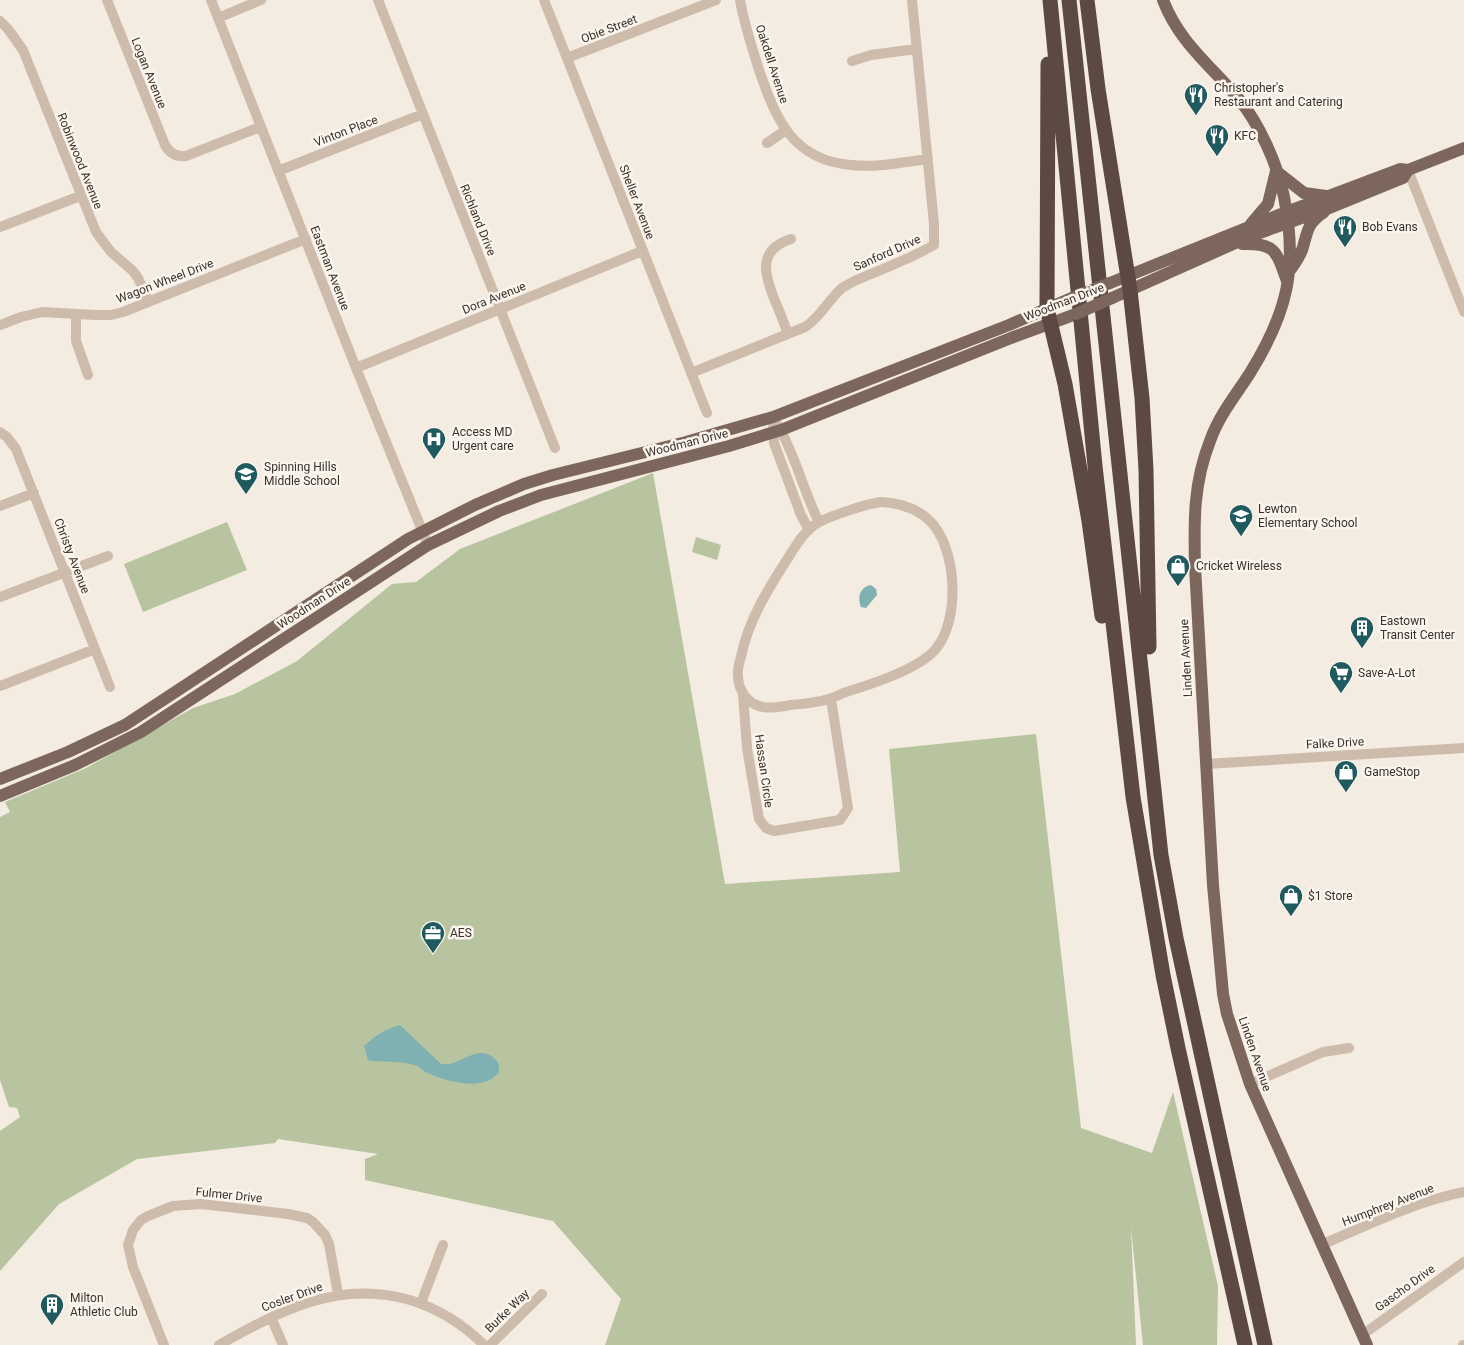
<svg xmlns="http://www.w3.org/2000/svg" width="1464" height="1345" viewBox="0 0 1464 1345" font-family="Roboto,sans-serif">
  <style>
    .green { fill: #b8c4a0 }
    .water { fill: #7fb0b2 }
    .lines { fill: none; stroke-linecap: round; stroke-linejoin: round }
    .minor { stroke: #cdbbac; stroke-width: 10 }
    .major { stroke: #7d675c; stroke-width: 12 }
    .highway { stroke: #5c4a42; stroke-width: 15 }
    .major-bridge { stroke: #7d675c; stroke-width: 12 }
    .labels { text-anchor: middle; stroke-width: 5; stroke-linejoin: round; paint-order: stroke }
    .street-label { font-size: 12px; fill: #3b302b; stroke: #fbf5ee }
    .poi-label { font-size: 12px; fill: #3b302b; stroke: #fbf5ee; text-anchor: start }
  </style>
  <rect width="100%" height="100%" fill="#f4ebe1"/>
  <path class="green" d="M653 473 725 884 900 872 889 749 1036 734 1081 1128 1152 1153 1173 1092 1218 1286 1217 1345H1143L1131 1227 1136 1345H605L621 1299 553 1221 365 1180V1159L378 1154 278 1139 275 1143 137 1159 59 1204 0 1271V1131L20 1117 17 1108 9 1107 0 1080V817L10 812 5 802 86 768 193 708 235 694 297 661 392 584 416 582 460 549Z
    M227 522 247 570 143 612 124 564Z
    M696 537 721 545 717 560 692 552Z"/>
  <path class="water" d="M871 585 876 589 877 595 866 608 861 607C857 597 860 587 871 585Z
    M400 1025 441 1064C445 1064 449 1065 453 1063 466 1059 480 1046 494 1058 499 1062 499 1066 499 1072 485 1092 448 1082 430 1074 425 1073 422 1068 417 1066 406 1061 383 1062 371 1061L368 1060 364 1046C375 1036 385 1029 400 1025Z"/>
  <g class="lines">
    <path class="minor" d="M107 0 165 145C170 154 177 157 186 156L260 127
      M211 0 356 368 428 545
      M378 0 555 448
      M544 0 707 413
      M740 0C744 24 752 47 759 70 776 119 792 160 851 165 876 168 903 162 928 159
      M218 18 261 0
      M0 21 8 29 23 50 96 232 111 252 133 271 138 278 149 302
      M567 58 716 0
      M852 61 871 55 916 49
      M767 143 786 130
      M1408 170 1464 312
      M278 171 423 114
      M0 227 80 196
      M76 314V341L88 375
      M0 325 21 317 42 312 95 315H111L123 312 306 239
      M788 334C784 323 780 312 775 301 765 276 756 250 791 239
      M356 368 642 251
      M691 373 805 327C821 317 828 300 842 288 854 280 868 275 881 270 899 262 917 255 934 245V224L912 0
      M773 417 774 443 801 515 809 530
      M777 424C796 455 803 491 819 522
      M0 432 7 437 16 449 110 687
      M881 502C899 503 916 507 930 521 957 548 961 620 935 650 917 670 869 685 843 693 827 702 809 703 791 705 780 707 765 710 754 704 744 698 738 687 738 676 737 669 739 663 741 657 748 621 768 589 788 558 795 547 802 534 813 526 825 517 866 504 881 502Z
      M0 506 34 493
      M0 597 108 556
      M0 686 95 649
      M743 694 747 748 759 819 766 828 774 831 840 820 848 808 831 699
      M1206 764 1464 748
      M1250 1084 1323 1052 1349 1048
      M1321 1245C1368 1225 1414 1202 1464 1192
      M421 1303 443 1245
      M271 1317 283 1345
      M1362 1335 1464 1262
      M164 1345 133 1267 128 1245 133 1230 141 1220 148 1216 173 1206 201 1204 288 1214 307 1218 313 1222 325 1235 329 1244 338 1294
      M219 1345C280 1311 338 1279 410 1300 439 1309 463 1324 484 1345
      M490 1345 542 1294
      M1463 1345H1464"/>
    <path class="major" d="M1163 0C1179 42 1210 65 1238 98 1259 123 1278 165 1284 197 1298 267 1288 312 1250 373 1236 395 1219 415 1210 441 1193 484 1194 522 1195 567L1213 885 1223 994 1227 1014 1250 1084 1367 1345
      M1276 171 1304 193 1326 196
      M1251 224 1268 204 1276 171
      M1242 244C1276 243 1276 251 1287 281
      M1291 269C1296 262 1301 255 1303 247 1308 229 1308 223 1324 212
      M1110 283 1286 212 1400 169 1408 170 1464 148
      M1112 298 1251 236 1327 209 1403 178 1408 170
      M0 779 68 752 125 725 408 539 475 505 524 484 553 475 686 442 773 417 1009 325 1074 297
      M0 796 75 765 141 732 428 545 499 511 541 495 729 446 781 430 1011 338 1076 314"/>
    <path class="highway" d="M1050 0 1095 466 1133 797 1163 975 1178 1048 1245 1345
      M1069 0 1161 855 1176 938 1265 1345
      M1087 0 1098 89 1130 290 1142 398 1146 470 1149 647
      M1048 64 1047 309 1065 384 1089 521 1102 616"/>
    <path class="major-bridge" d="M1074 297 1110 283
      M1076 314 1112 298"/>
  </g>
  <defs>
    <g id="restaurant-pin" transform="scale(1.25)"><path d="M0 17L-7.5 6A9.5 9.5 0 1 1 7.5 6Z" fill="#1f5a5e" stroke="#fbf5ee"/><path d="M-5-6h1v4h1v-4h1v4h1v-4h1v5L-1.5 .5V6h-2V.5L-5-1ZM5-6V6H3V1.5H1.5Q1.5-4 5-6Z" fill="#fff"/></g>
    <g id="hospital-pin" transform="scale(1.25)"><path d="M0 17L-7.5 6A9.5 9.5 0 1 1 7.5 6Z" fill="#1f5a5e" stroke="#fbf5ee"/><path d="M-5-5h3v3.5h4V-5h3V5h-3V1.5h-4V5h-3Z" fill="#fff"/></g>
    <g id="school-pin" transform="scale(1.25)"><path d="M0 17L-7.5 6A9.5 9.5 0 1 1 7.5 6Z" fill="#1f5a5e" stroke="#fbf5ee"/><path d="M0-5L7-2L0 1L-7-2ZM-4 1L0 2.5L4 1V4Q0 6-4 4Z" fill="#fff"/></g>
    <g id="shop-pin" transform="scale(1.25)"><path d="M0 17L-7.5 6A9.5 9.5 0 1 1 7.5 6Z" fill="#1f5a5e" stroke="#fbf5ee"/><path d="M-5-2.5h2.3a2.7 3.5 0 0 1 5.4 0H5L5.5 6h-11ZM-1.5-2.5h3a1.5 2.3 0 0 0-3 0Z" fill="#fff"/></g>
    <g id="building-pin" transform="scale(1.25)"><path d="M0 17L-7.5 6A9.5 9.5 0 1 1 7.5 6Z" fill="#1f5a5e" stroke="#fbf5ee"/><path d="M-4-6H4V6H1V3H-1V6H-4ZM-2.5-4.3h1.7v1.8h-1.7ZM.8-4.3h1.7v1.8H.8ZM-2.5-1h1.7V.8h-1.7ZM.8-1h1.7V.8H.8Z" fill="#fff"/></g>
    <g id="supermarket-pin" transform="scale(1.25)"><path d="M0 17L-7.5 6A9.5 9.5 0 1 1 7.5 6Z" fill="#1f5a5e" stroke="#fbf5ee"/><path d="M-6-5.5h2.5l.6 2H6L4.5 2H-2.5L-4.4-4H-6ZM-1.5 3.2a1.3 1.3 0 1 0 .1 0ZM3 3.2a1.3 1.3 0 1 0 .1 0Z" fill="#fff"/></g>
    <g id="office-pin" transform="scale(1.25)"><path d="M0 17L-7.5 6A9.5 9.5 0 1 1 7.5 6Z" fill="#1f5a5e" stroke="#fbf5ee"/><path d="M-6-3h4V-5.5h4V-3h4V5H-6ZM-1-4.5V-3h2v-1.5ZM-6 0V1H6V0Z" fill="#fff"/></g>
  </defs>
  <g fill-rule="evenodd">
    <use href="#restaurant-pin" x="1196" y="95"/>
    <use href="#restaurant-pin" x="1217" y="136"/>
    <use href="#restaurant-pin" x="1345" y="227"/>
    <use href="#hospital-pin" x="434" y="439"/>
    <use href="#school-pin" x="246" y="474"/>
    <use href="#school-pin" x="1241" y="516"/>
    <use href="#shop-pin" x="1178" y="566"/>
    <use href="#building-pin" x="1362" y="628"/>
    <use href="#supermarket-pin" x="1341" y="673"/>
    <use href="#shop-pin" x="1346" y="772"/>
    <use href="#shop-pin" x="1291" y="896"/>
    <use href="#office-pin" x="433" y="933"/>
    <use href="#building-pin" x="52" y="1305"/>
  </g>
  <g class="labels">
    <g class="street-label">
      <text transform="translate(609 29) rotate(-21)" y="4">Obie Street</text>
      <text transform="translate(772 64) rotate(72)" y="4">Oakdell Avenue</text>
      <text transform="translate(149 73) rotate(68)" y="4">Logan Avenue</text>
      <text transform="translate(346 131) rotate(-21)" y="4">Vinton Place</text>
      <text transform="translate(80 161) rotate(68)" y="4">Robinwood Avenue</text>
      <text transform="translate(637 202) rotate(69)" y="4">Sheller Avenue</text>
      <text transform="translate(478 220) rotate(68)" y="4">Richland Drive</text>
      <text transform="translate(887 253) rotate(-24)" y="4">Sanford Drive</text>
      <text transform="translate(330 268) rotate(69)" y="4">Eastman Avenue</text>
      <text transform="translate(165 281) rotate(-21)" y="4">Wagon Wheel Drive</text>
      <text transform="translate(494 298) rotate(-22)" y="4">Dora Avenue</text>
      <text transform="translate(1064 302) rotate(-21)" y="4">Woodman Drive</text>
      <text transform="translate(687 443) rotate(-14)" y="4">Woodman Drive</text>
      <text transform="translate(72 556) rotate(69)" y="4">Christy Avenue</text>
      <text transform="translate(314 603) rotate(-33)" y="4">Woodman Drive</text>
      <text transform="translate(1186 658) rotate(-93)" y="4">Linden Avenue</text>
      <text transform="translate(1335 743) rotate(-3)" y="4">Falke Drive</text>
      <text transform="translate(764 771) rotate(82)" y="4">Hassan Circle</text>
      <text transform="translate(1255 1054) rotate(71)" y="4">Linden Avenue</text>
      <text transform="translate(229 1195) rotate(6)" y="4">Fulmer Drive</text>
      <text transform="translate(1388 1205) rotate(-21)" y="4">Humphrey Avenue</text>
      <text transform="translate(1405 1288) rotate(-36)" y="4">Gascho Drive</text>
      <text transform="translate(292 1297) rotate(-20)" y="4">Cosler Drive</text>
      <text transform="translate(507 1311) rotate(-44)" y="4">Burke Way</text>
    </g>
    <g class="poi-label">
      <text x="1214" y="92">Christopher's<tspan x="1214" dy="14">Restaurant and Catering</tspan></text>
      <text x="1234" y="140">KFC</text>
      <text x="1362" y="231">Bob Evans</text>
      <text x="452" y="436">Access MD<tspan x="452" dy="14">Urgent care</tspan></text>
      <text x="264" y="471">Spinning Hills<tspan x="264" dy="14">Middle School</tspan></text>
      <text x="1258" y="513">Lewton<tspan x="1258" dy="14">Elementary School</tspan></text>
      <text x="1196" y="570">Cricket Wireless</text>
      <text x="1380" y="625">Eastown<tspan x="1380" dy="14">Transit Center</tspan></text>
      <text x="1358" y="677">Save-A-Lot</text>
      <text x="1364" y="776">GameStop</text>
      <text x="1308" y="900">$1 Store</text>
      <text x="450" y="937">AES</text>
      <text x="70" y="1302">Milton<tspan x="70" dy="14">Athletic Club</tspan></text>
    </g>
  </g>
</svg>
